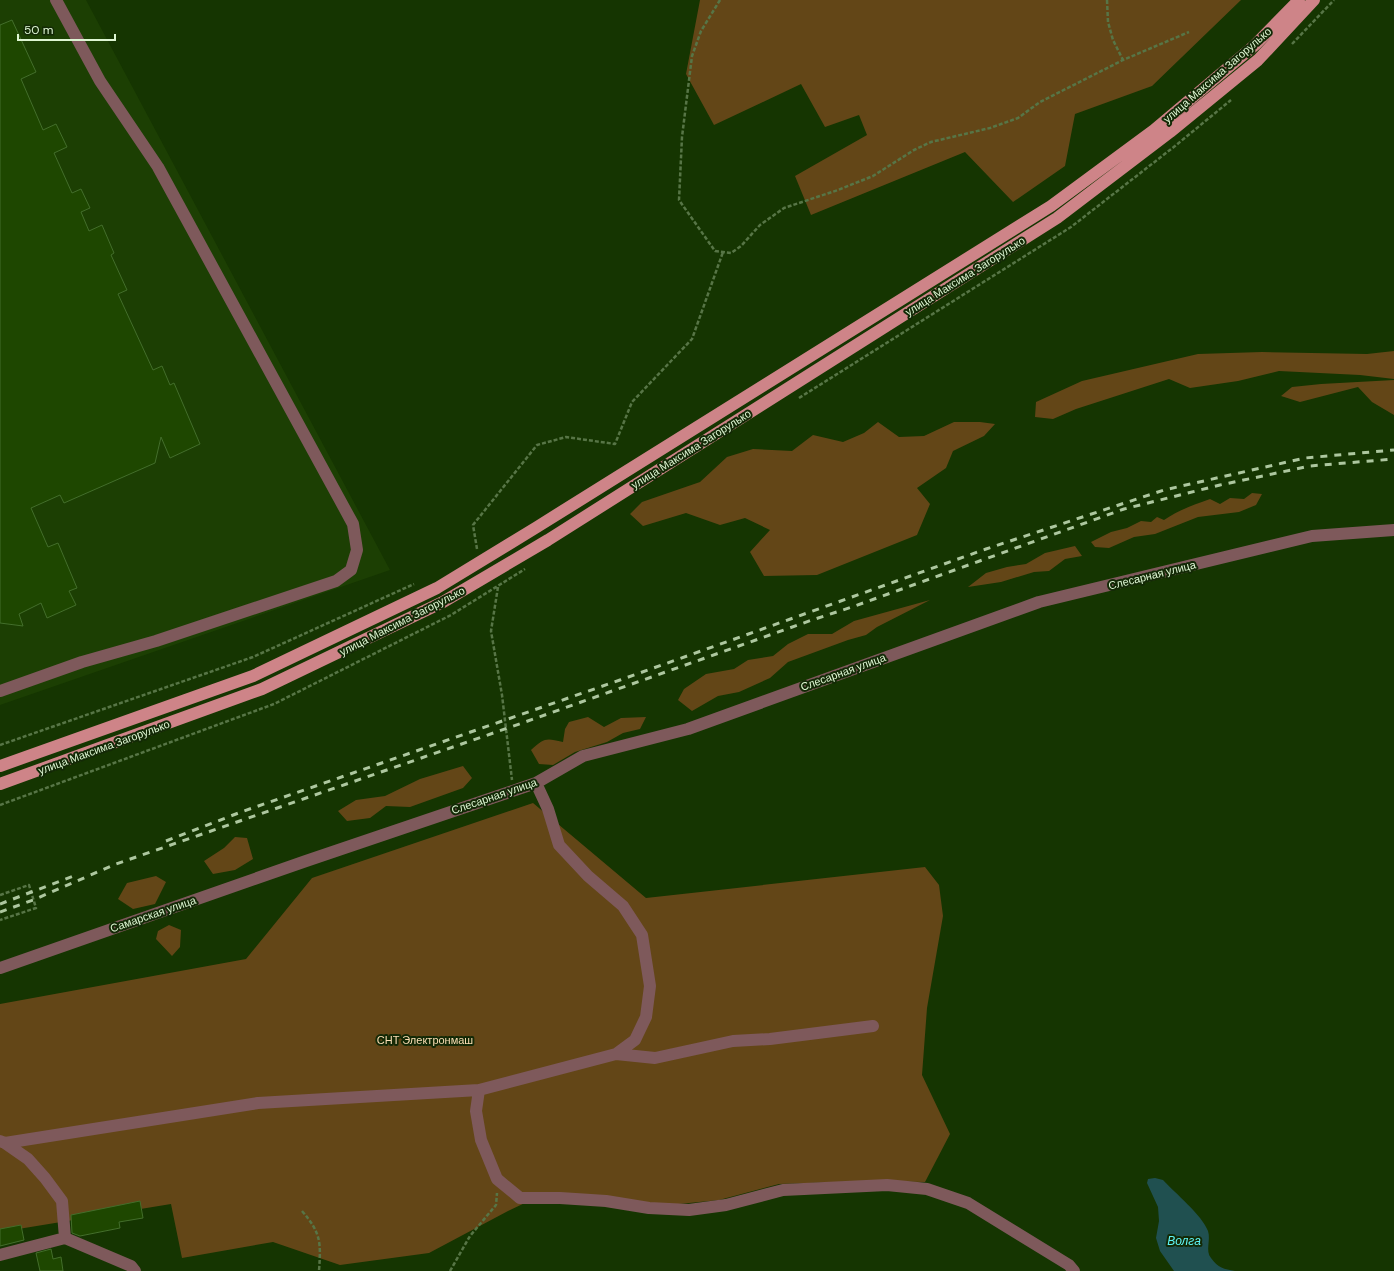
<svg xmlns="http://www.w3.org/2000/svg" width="1394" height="1271" viewBox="0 0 1394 1271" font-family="'DM Sans',sans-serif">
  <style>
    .built { fill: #1c3f03 }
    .green { fill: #634617 }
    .water { fill: #205050 }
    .building { fill: #1e4700; stroke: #436e2b }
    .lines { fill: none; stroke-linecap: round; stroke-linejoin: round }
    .path { stroke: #577546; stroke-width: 2.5; stroke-dasharray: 4 2; stroke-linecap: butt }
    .minor { stroke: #7e595b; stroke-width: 12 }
    .major { stroke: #ce8488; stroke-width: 12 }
    .rail { stroke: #adc79f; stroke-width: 3; stroke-dasharray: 7 7; stroke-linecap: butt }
    .labels { text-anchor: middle; stroke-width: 4; stroke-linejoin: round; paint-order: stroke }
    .street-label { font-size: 11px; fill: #def6d3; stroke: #132906 }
    .park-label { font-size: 11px; fill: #fcdeb5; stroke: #132906 }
    .water-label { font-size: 12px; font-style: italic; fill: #5ff6f8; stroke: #132906 }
  </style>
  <rect width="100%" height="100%" fill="#153501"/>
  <path class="built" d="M0 0H86L390 570 0 705Z"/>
  <path class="green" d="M700 0H1241L1152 86 1075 114 1065 166 1013 202 965 152 811 215 795 176 867 135 859 115 825 127 801 84 714 125 686 74Z
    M1394 351V379L1360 375 1279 371 1238 381 1190 388 1169 379 1076 409 1053 419 1035 417 1036 402 1082 381 1198 354 1262 352 1367 354Z
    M1394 380V415L1372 402 1358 387 1300 402 1281 396 1292 387 1321 384Z
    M878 422 899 437 924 436 954 422H980L995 424 984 436 953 451 946 468 917 488 930 504 917 535 817 575 764 576 750 552 770 530 745 518 720 525 686 513 643 526 630 514 642 502 700 482 727 457 753 449 792 451 813 435 843 442 864 433Z
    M1252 493 1262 494 1256 505 1239 512 1198 517 1155 534 1134 537 1109 548 1095 547 1091 542 1111 532 1127 528 1141 521 1151 522 1157 517 1164 520C1179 510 1193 505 1210 499L1220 504 1230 498 1244 499Z
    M1075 546 1082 556 1065 559 1049 571 1034 572 1001 582 968 587 986 573 1007 567 1026 564 1045 553Z
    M930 600 877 627 866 635 848 640 788 662 770 678 739 692 718 696 692 711 678 700 684 689 706 674 734 669 748 660 773 656 788 644 808 634H832L854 621Z
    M588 717 604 727 621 718 646 717 640 729 623 733 607 742 575 752 553 765 539 764 531 750C545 738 545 738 563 742L565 729 569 722Z
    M463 766 472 778 463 788 410 807 386 806 370 818 347 821 338 811 356 800 385 796 420 779Z
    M533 803 646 898 925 867 939 885 943 916 927 1008 922 1075 950 1134 925 1182 867 1181 779 1184 719 1200 669 1205 548 1192 508 1211 429 1253 340 1265 273 1242 182 1258 171 1204 0 1232V1004L246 959 312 878Z
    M235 837 247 838 253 859 235 870 213 874 204 861 224 848Z
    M156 876 166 882 155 904 133 909 118 899 127 883Z
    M169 925 181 930 180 947 172 956 156 939 158 931Z"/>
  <path class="water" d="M1155 1178 1163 1180C1175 1193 1202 1215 1208 1231 1211 1240 1205 1251 1211 1258 1218 1268 1224 1269 1235 1271H1174L1160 1251 1156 1238 1159 1221 1158 1207 1147 1183 1148 1179Z"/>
  <path class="building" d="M12 20 36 72 21 79 43 130 56 124 67 147 54 153 72 193 81 189 90 208 81 212 89 231 102 225 114 253 111 255 127 290 118 294 153 370 162 366 170 385 174 383 200 444 170 458 161 437 155 463 64 503 60 495 31 508 48 547 58 543 77 588 69 591 76 605 47 618 41 603 19 614 23 626 0 623V25Z
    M140 1201 143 1218 119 1222 120 1228 80 1236 72 1233 71 1215Z
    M21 1225 24 1240 0 1246V1229Z
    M51 1249 53 1259 61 1257 63 1271H40L36 1253Z"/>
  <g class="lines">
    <path class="path" d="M720 0 701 31 692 56 682 137 679 200 715 251 731 253 741 246 760 225 784 208 838 190 873 176 914 150 931 142 990 128 1018 118 1040 102 1123 60 1189 32
      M1107 0 1108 22 1113 40 1123 60
      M1292 44 1334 0
      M799 398 1071 227 1175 146 1231 100
      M477 549 473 525 537 445 566 437 615 444 632 402 692 339 723 252
      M498 587 491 631 502 695 512 780
      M0 745 253 657 414 584
      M0 805 274 704 451 615 525 569
      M0 895 29 885 36 908 0 920
      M302 1211C321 1233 321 1242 319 1271
      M450 1271 470 1236 496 1205 497 1193"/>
    <path class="minor" d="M0 691 82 662 156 641 336 581 351 570 357 550 353 524 158 167 100 81 56 0
      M0 968 306 861 536 783 583 756 688 729 1039 602 1312 536 1394 530
      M616 1054 655 1058 733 1041 770 1039 873 1026
      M479 1090 476 1111 481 1140 497 1179 520 1198H560L606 1201 649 1208 689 1210 726 1205 783 1190 887 1185 927 1189 968 1203 1069 1265 1074 1271
      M0 1141 5 1143 258 1103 479 1090 616 1054 635 1040 646 1017 650 986 642 935 623 906 588 876 559 845 548 809 536 783
      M5 1143 28 1159 45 1178 62 1201 65 1238
      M0 1255 65 1238 131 1266 135 1271"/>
    <path class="major" d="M0 766 253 676 437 588 537 527 1051 206 1154 130 1255 45 1299 0
      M0 784 262 689 443 602 548 540 1057 218 1170 132 1258 60 1314 0"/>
    <path class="rail" d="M166 841 241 812 620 680 986 549 1164 490 1305 458 1394 450
      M0 904 76 875
      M0 912 33 900 116 864 525 722 812 620 852 607 1124 509 1220 485 1310 466 1394 459"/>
  </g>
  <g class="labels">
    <g class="street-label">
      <text transform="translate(1217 75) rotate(-41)" y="4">улица Максима Загорулько</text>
      <text transform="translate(965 276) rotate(-32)" y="4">улица Максима Загорулько</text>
      <text transform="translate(691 449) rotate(-32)" y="4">улица Максима Загорулько</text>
      <text transform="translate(1152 575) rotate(-14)" y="4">Слесарная улица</text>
      <text transform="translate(402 621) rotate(-27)" y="4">улица Максима Загорулько</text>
      <text transform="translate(843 672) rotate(-20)" y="4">Слесарная улица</text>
      <text transform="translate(104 747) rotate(-20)" y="4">улица Максима Загорулько</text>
      <text transform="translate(494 796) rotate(-19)" y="4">Слесарная улица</text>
      <text transform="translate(153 914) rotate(-19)" y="4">Самарская улица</text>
    </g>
    <g class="park-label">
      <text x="425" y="1044">СНТ Электронмаш</text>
    </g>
    <g class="water-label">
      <text x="1184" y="1245">Волга</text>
    </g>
  </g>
  <path d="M18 34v6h97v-6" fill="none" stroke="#def6d3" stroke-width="2"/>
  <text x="24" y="34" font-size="12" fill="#def6d3" stroke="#132906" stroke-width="3" paint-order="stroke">50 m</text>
</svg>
